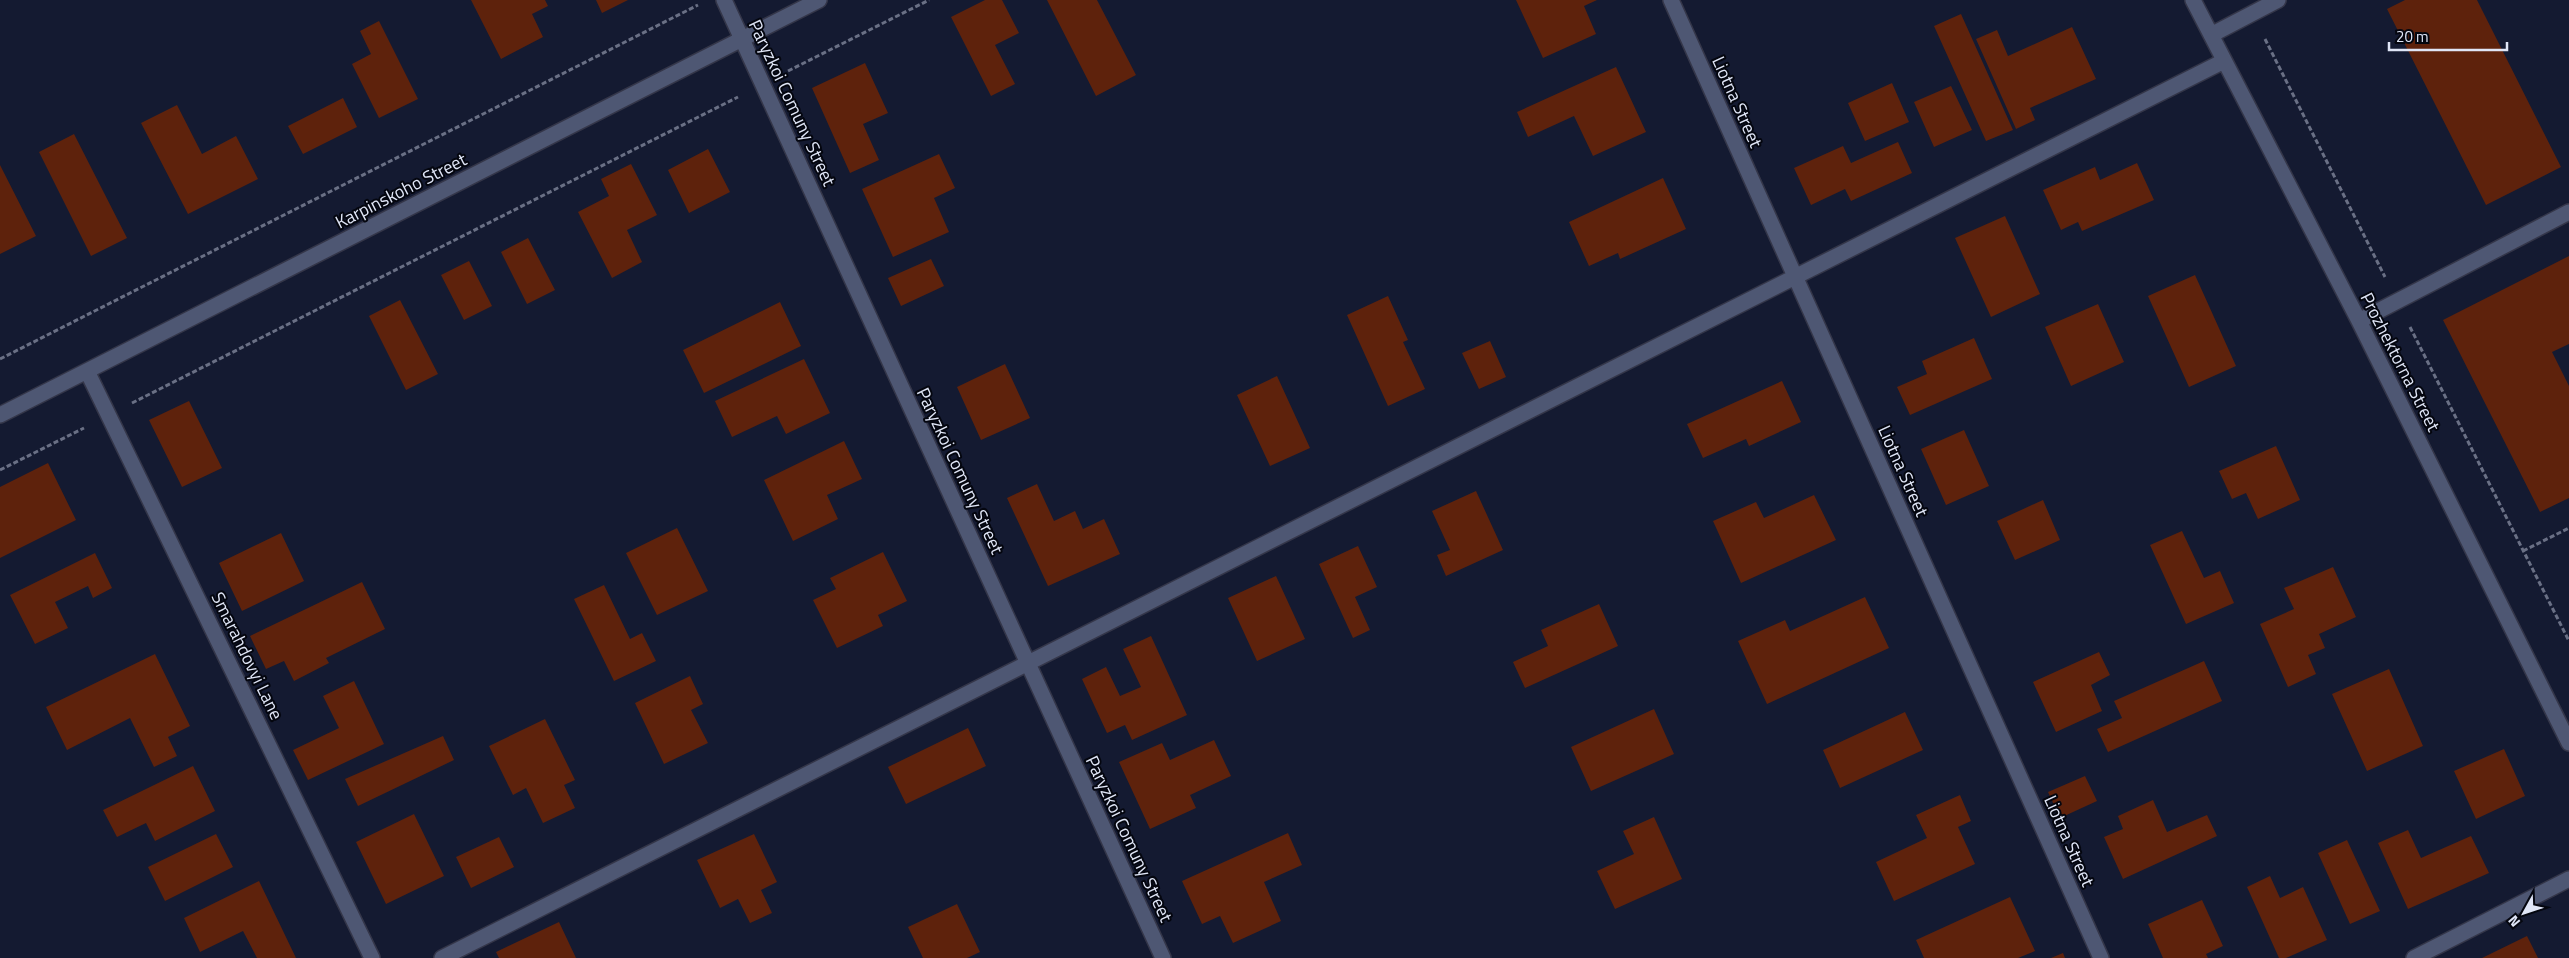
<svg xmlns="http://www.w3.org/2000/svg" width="2569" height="958" viewBox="0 0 2569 958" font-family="'Titillium Web',sans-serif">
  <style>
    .building { fill: #5e220c }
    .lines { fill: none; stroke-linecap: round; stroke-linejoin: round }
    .minor-casing { stroke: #343649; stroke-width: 18 }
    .path { stroke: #6a7085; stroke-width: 3; stroke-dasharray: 5 2.5; stroke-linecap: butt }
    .minor { stroke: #4e5773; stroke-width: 15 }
    .labels { text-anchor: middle; stroke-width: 4; stroke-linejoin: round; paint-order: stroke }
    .street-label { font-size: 18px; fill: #e0e6f7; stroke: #04060f }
  </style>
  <rect width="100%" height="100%" fill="#141a31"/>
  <path class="building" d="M471 0H545L548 6 532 14 543 37 501 59Z
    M596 0H628L602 13Z
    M985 0H1002L1019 33 995 45 1015 84 991 96 951 17Z
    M1047 0H1097L1136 75 1096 96Z
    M1516 0H1597L1584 6 1596 34 1543 58Z
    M2405 0H2477L2561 167 2486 205 2387 9Z
    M1961 14 2013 130 1986 141 1934 26Z
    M379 21 418 99 379 118 352 64 371 54 360 31Z
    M2072 27 2096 79 2030 108 2035 120 2016 129 1976 39 1997 30 2008 56Z
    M865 63 888 113 863 124 879 160 850 173 812 88Z
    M1616 67 1646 132 1593 156 1574 116 1528 137 1517 112Z
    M1892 83 1909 122 1865 141 1848 103Z
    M1951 86 1972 130 1934 147 1914 102Z
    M343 98 357 127 303 154 288 126Z
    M177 105 202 154 236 136 258 179 188 214 141 123Z
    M74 134 127 238 91 256 39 152Z
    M1898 142 1912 173 1851 201 1845 189 1811 205 1794 168 1843 146 1851 163Z
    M708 149 730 192 689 213 668 170Z
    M939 154 955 188 934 198 949 232 893 257 862 189Z
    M2137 163 2154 200 2082 231 2078 222 2061 230 2043 190 2095 167 2100 180Z
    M631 164 657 215 627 230 642 262 612 278 578 212 609 196 601 179Z
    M0 165 36 236 0 254Z
    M1663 178 1686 229 1620 259 1618 253 1589 266 1569 222Z
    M2005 216 2040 294 1991 317 1955 238Z
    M528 238 555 290 527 304 501 252Z
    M2569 256V344L2552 352 2569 386V498L2540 512 2443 320Z
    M931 259 944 286 901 306 888 278Z
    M469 261 492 306 464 320 441 275Z
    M2195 275 2236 366 2189 387 2148 296Z
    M1388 296 1408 340 1403 342 1425 389 1388 406 1347 315Z
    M400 300 438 374 406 390 369 316Z
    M780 302 801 346 704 393 683 350Z
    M2098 304 2124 362 2071 386 2045 327Z
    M1974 338 1992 379 1910 415 1897 387 1927 374 1922 361Z
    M1490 341 1506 377 1479 389 1462 353Z
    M804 359 830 413 786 434 777 416 732 437 715 401Z
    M1005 364 1030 418 981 440 957 387Z
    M1277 376 1310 448 1270 466 1237 395Z
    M1782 381 1801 422 1749 446 1746 439 1703 458 1687 424Z
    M189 401 222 468 182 487 149 420Z
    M1964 430 1989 486 1946 505 1921 449Z
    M844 441 862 479 827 495 838 519 793 541 764 480Z
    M2276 446 2300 500 2258 519 2246 493 2232 499 2219 471Z
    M48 463 76 520 0 558V487Z
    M1037 484 1054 521 1075 511 1083 529 1104 519 1120 554 1048 586 1007 498Z
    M1476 491 1503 550 1446 576 1437 555 1450 550 1432 511Z
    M1814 495 1836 540 1741 583 1713 521 1756 502 1764 518Z
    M2043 500 2060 540 2015 560 1997 521Z
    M677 528 708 591 657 615 626 553Z
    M2182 531 2204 578 2220 571 2234 603 2186 624 2150 545Z
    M281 533 304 581 242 611 219 563Z
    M1358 546 1377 587 1355 597 1370 630 1353 638 1319 564Z
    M883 552 907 601 878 615 883 626 837 648 813 600 836 589 830 578Z
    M95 553 112 588 93 598 88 586 55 602 68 628 35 644 10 595Z
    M2333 567 2356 617 2319 634 2325 648 2308 655 2316 674 2288 687 2260 624 2294 609 2284 588Z
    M1276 576 1305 639 1257 661 1228 598Z
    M362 582 385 629 326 658 329 663 294 681 284 661 266 669 250 636Z
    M604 585 630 639 642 633 656 661 614 681 574 599Z
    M1865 597 1889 648 1767 704 1738 641 1785 620 1790 631Z
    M1599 604 1618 646 1525 688 1513 662 1548 646 1541 630Z
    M1151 636 1187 715 1132 740 1125 725 1107 733 1082 679 1106 667 1120 696 1141 687 1123 649Z
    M2099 652 2110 675 2091 685 2102 711 2056 732 2033 682Z
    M155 654 190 726 168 737 177 756 154 767 130 718 67 750 46 707Z
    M2204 661 2222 701 2108 752 2097 729 2122 718 2114 701Z
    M2389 669 2423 746 2367 771 2332 694Z
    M690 676 703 704 691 710 708 743 664 764 635 703Z
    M354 681 384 744 308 780 293 750 339 728 323 696Z
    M1654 709 1674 754 1591 791 1571 747Z
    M1905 712 1923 750 1840 788 1823 750Z
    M545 719 575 780 564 785 575 808 543 823 526 788 513 795 489 746Z
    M968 728 986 766 906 804 888 767Z
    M443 736 454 760 358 806 345 779Z
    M1214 740 1231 776 1190 795 1196 808 1150 829 1119 762 1162 743 1170 760Z
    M2504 749 2525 796 2476 819 2454 771Z
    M193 766 215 811 155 841 146 823 117 837 103 810Z
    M2085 776 2097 801 2060 818 2048 792Z
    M1960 795 1971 821 1958 827 1975 864 1894 901 1876 862 1927 838 1916 815Z
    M2153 800 2167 832 2207 815 2217 836 2123 879 2104 837 2123 829 2118 816Z
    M414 814 444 876 386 904 356 842Z
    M1654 817 1682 879 1615 909 1597 871 1634 854 1623 831Z
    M2408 830 2421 858 2471 836 2489 873 2408 909 2378 843Z
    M1288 833 1302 865 1264 882 1281 921 1233 943 1220 916 1202 924 1182 881Z
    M216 834 233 867 165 901 148 867Z
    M754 834 777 882 761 890 772 913 750 923 738 899 720 908 697 860Z
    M499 837 514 867 471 888 456 857Z
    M2347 840 2380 911 2350 924 2318 853Z
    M2270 876 2280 898 2303 887 2327 940 2286 958H2279L2247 887Z
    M259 881 296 958H257L243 931 200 952 184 918Z
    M2010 897 2035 951 2018 958H1924L1916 940Z
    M2202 900 2223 946 2206 954 2208 958H2163L2148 924Z
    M957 904 980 952 967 958H923L908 927Z
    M559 922 576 958H499L496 952Z
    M2527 936 2538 958H2482Z
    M2063 953 2065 958H2051Z"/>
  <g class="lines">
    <g class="minor-casing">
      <path id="minor" d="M724 0 1163 958
        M1671 0 2101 958
        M2193 0 2359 321 2569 743
        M2211 35 2278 0
        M2359 321 2569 212
        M87 371 372 958
        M0 415 819 0
        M442 958 2224 61
        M2414 958 2569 879"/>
    </g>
    <path class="path" d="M2265 39 2385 277
      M788 71 929 0
      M2410 327 2569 641
      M0 359 698 5
      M132 403 738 97
      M0 470 84 428
      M2523 551 2569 528"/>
    <use href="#minor" class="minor"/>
  </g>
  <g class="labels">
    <g class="street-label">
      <text transform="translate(1737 102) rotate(66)" y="6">Liotna Street</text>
      <text transform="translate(792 103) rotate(65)" y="6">Paryzkoi Comuny Street</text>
      <text transform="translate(401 191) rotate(-27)" y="6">Karpinskoho Street</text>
      <text transform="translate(2400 362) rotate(63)" y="6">Prozhektorna Street</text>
      <text transform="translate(960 471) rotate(65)" y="6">Paryzkoi Comuny Street</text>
      <text transform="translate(1903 471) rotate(66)" y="6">Liotna Street</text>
      <text transform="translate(247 656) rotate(64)" y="6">Smarahdovyi Lane</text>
      <text transform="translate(1129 839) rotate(65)" y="6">Paryzkoi Comuny Street</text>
      <text transform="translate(2069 841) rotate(66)" y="6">Liotna Street</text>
    </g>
  </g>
  <g transform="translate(2524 913) rotate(230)" stroke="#04060f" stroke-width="4" paint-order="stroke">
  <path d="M0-4L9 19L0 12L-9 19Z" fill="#e0e6f7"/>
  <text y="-8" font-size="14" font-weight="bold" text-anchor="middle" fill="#e0e6f7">N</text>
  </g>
  <path d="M2389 42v8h118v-8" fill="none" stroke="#e0e6f7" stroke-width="2.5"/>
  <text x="2396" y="42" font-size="15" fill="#e0e6f7" stroke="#04060f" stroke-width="4" paint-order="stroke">20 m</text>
</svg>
